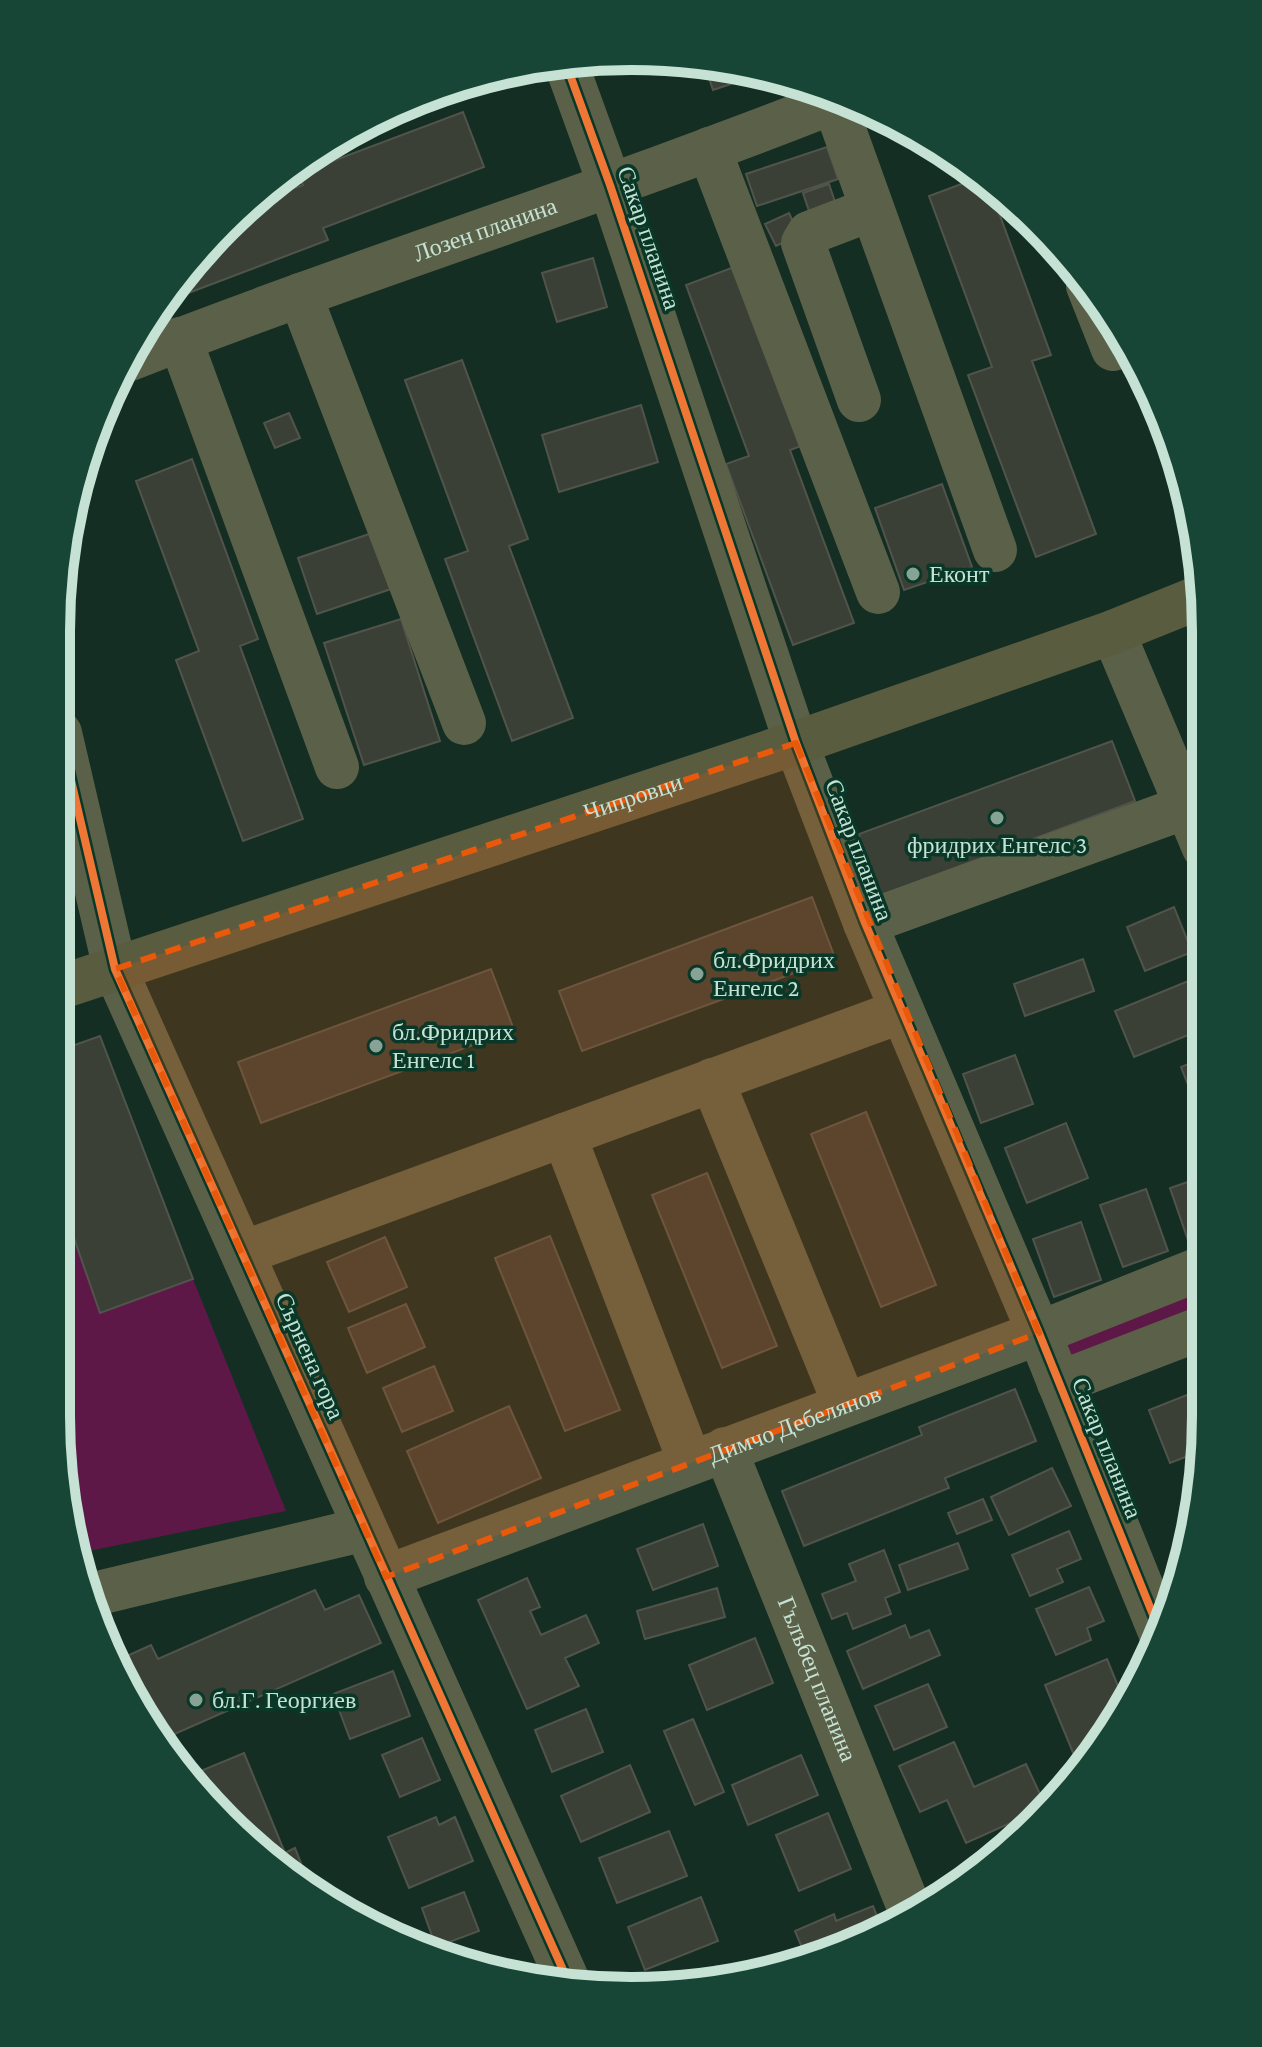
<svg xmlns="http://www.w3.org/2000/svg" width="1262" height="2047" viewBox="0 0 1262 2047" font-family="'Crimson Pro',serif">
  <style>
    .green { fill: #5e1848 }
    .building { fill: #3b4036; stroke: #51544b; stroke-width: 2 }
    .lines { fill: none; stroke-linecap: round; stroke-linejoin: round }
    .minor { stroke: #5b6148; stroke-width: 44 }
    .major { stroke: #5a5c40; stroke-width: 44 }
    .cycleway-casing { stroke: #093828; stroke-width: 13 }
    .cycleway { stroke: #f07635; stroke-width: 8 }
    .marked { fill: #e8590c; fill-opacity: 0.2; stroke: #e8590c; stroke-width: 6; stroke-dasharray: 16 10; stroke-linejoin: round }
    .poi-dot { fill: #87a396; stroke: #093828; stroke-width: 3 }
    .labels { text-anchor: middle; stroke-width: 7; stroke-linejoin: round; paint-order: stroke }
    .street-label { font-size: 24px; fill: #c5e2d4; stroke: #093828 }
    .poi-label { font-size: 24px; fill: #c5e2d4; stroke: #093828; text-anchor: start }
    .rim { fill: none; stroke: #c5e2d4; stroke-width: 10 }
  </style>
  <rect width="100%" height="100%" fill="#142e24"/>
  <path class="green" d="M57 1189 193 1279 286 1511 79 1553 56 1416Z
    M1202 1286V1311L1069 1363 1063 1342Z"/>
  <path class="building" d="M668 57 685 60 611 68 610 59Z
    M704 63 743 70 746 79 713 90Z
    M463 112 484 167 323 228 328 240 162 303 175 281 243 208 303 185 298 174Z
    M827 147 838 179 757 206 746 174Z
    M983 176 987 180 1051 355 1032 361 1096 534 1036 557 968 375 992 367 929 196Z
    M829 184 839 214 813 223 803 193Z
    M789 213 799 235 776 246 765 224Z
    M593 258 607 307 557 322 542 273Z
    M742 264 809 443 790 450 854 623 793 645 726 464 749 456 686 285Z
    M462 360 528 539 509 546 573 718 512 741 445 559 468 551 405 380Z
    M1147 387 1185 480 1176 483 1139 391Z
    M641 405 658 462 559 492 542 435Z
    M289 413 300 438 275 448 264 423Z
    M192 459 258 639 240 646 303 819 243 841 176 660 199 651 136 481Z
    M942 484 972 567 904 590 875 508Z
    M372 533 391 589 317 614 298 558Z
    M401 619 440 741 364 765 324 643Z
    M1204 709V757L1189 715Z
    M1112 741 1135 801 882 895 859 834Z
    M812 897 835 958 582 1051 559 991Z
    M1174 907 1192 952 1145 971 1127 927Z
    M1083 959 1094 991 1025 1016 1014 984Z
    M491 969 514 1030 261 1123 238 1062Z
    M1203 975V1029L1134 1057 1115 1011Z
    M100 1036 193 1279 100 1313 57 1189 58 1051Z
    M1015 1055 1033 1104 981 1123 963 1074Z
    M1203 1058V1120H1202L1181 1067Z
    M866 1112 936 1285 881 1307 811 1134Z
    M1066 1123 1088 1178 1027 1203 1005 1148Z
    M707 1173 777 1346 722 1368 652 1195Z
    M1202 1177V1242L1190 1246 1170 1188Z
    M1146 1189 1168 1251 1123 1267 1100 1205Z
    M1081 1222 1101 1280 1054 1297 1033 1239Z
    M550 1236 620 1410 565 1431 495 1258Z
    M385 1237 407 1287 349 1312 327 1262Z
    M406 1304 425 1347 367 1373 348 1328Z
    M434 1366 453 1411 402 1432 383 1388Z
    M1015 1389 1036 1441 945 1478 949 1488 804 1546 782 1491 922 1435 919 1427Z
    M1202 1389 1201 1451 1170 1463 1149 1410Z
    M509 1406 541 1478 438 1523 407 1451Z
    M1052 1468 1071 1506 1009 1535 991 1497Z
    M983 1499 992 1520 957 1534 948 1513Z
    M703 1524 718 1566 653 1590 637 1549Z
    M1069 1531 1081 1559 1057 1569 1063 1582 1030 1596 1012 1555Z
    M958 1543 968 1569 908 1590 899 1565Z
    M884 1550 900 1592 885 1598 891 1614 853 1629 847 1613 832 1619 822 1594 856 1581 849 1564Z
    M527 1578 540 1607 530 1611 541 1635 586 1615 599 1643 565 1658 579 1686 527 1709 478 1600Z
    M1089 1587 1104 1621 1087 1628 1091 1640 1056 1655 1036 1609Z
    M717 1588 725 1617 645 1639 637 1611Z
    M315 1590 325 1610 359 1595 381 1643 161 1740 118 1660 151 1645 158 1659Z
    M905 1625 910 1638 929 1630 940 1655 863 1689 847 1651Z
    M755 1638 773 1683 707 1710 689 1665Z
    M1107 1659 1124 1701 1087 1766 1081 1772 1045 1685Z
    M393 1671 410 1716 350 1739 333 1694Z
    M928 1684 947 1727 894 1750 875 1706Z
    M586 1709 603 1752 552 1772 535 1730Z
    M693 1719 724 1792 695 1805 664 1731Z
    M422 1738 440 1780 400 1797 382 1755Z
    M954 1742 974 1787 1026 1764 1046 1807 966 1843 947 1800 920 1812 899 1766Z
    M244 1753 285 1853 295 1848 311 1889 281 1872 186 1777Z
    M801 1755 818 1795 748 1825 732 1785Z
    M630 1765 650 1812 581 1842 561 1796Z
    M828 1813 851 1869 799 1891 776 1835Z
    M436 1817 439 1825 455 1817 473 1861 409 1888 388 1837Z
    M669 1831 687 1876 617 1903 599 1858Z
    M992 1862 981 1872 961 1883 958 1876Z
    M464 1892 479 1931 436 1947 422 1908Z
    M701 1897 718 1941 645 1970 628 1927Z
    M873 1906 881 1926 815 1961 808 1962 795 1931 834 1914 836 1921Z
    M717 1966 721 1976 673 1984Z"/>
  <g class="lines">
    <g class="minor">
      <path d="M565 61 610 185 796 743 865 923 1039 1333 1162 1637"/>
      <path d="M834 102 995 550"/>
      <path d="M709 149 878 592"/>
      <path d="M1088 286 1113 349 1129 344"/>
      <path d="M300 295 464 723"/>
      <path d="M180 339 337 767"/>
      <path id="s1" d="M130 359C365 267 607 192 841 99"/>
      <path d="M859 400 803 243 809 233 872 209"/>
      <path d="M1113 632 1204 848"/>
      <path d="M60 733 115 969 568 1981"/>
      <path d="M865 923 1186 807"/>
      <path d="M712 1080 845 1405"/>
      <path d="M564 1135 690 1462"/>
      <path d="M243 1253 902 1011"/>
      <path d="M1059 1383 1202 1328"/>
      <path id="s2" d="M725 1449 910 1910"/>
      <path id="s3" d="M386 1577 1039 1333 1202 1268"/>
      <path d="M86 1596 365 1529"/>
    </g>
    <path class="major" id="s4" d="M58 988 796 743 1113 632 1205 595"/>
    <g class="cycleway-casing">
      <path id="cycleway" d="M565 61 610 185 796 743 865 923 1039 1333 1162 1637
        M60 733 115 969 568 1981"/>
    </g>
    <use href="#cycleway" class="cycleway"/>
  </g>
  <path class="marked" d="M796 743 1039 1333 386 1577 115 969Z"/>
  <g class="poi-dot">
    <circle cx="913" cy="574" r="8"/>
    <circle cx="997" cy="818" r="8"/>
    <circle cx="697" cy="974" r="8"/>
    <circle cx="376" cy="1046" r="8"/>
    <circle cx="196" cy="1700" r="8"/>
  </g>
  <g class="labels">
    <g class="street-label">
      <text dy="8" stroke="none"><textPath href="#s1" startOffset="378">Лозен планина</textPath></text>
      <text transform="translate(649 238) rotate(71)" y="8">Сакар планина</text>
      <text dy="8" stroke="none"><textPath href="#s4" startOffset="606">Чипровци</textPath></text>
      <text transform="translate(859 850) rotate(69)" y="8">Сакар планина</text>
      <text transform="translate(310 1356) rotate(66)" y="8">Сърнена гора</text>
      <text dy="8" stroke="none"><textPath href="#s3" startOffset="436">Димчо Дебелянов</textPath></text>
      <text transform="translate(1107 1448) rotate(68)" y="8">Сакар планина</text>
      <text dy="8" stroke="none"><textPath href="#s2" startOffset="248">Гълъбец планина</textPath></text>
    </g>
    <g class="poi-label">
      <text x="929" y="582">Еконт</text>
      <text x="997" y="853" text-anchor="middle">фридрих Енгелс 3</text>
      <text x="713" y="968">бл.Фридрих<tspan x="713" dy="28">Енгелс 2</tspan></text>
      <text x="392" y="1040">бл.Фридрих<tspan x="392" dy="28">Енгелс 1</tspan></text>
      <text x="212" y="1708">бл.Г. Георгиев</text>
    </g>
  </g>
  <path d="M0 0H1262V2047H0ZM631 70H631A561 561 0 0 1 1192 631V1416A561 561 0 0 1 631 1977H631A561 561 0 0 1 70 1416V631A561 561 0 0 1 631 70Z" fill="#184636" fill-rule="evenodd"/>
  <path class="rim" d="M631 70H631A561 561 0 0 1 1192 631V1416A561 561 0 0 1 631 1977H631A561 561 0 0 1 70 1416V631A561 561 0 0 1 631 70Z"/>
</svg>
